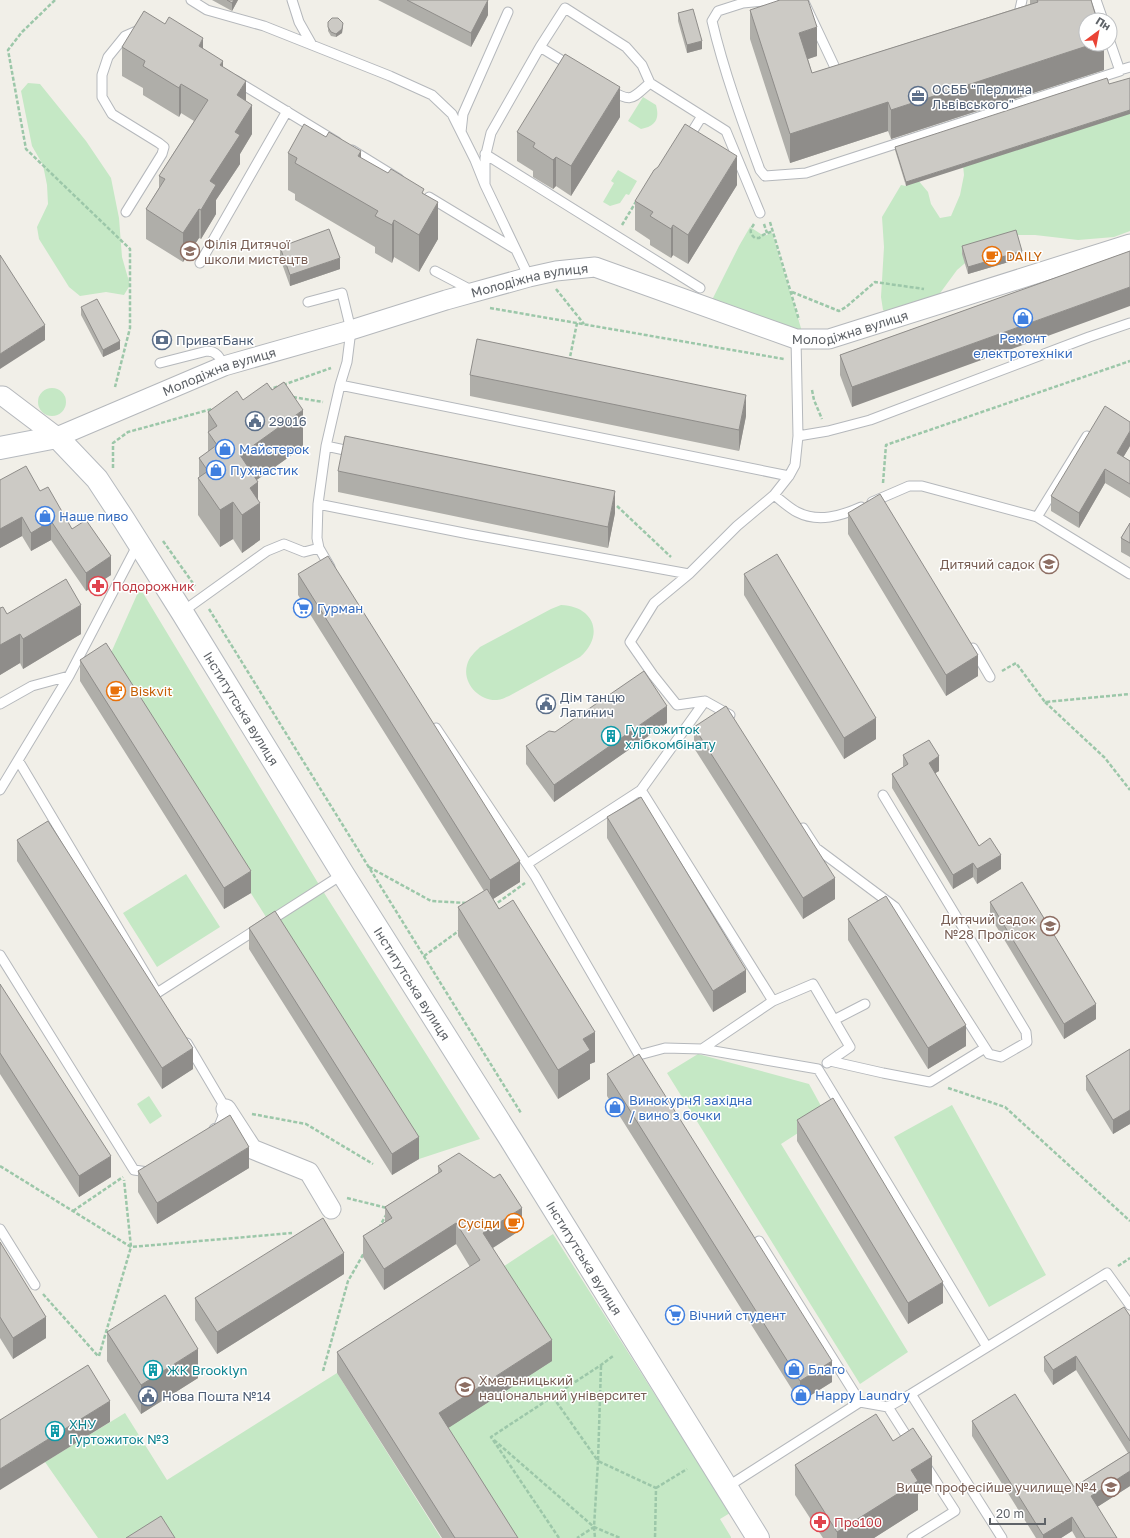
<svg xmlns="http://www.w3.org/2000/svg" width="1130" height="1538" viewBox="0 0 1130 1538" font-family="'Golos Text',sans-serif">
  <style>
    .green { fill: #c5e8c5 }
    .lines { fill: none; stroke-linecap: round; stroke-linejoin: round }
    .lane-casing { stroke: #b5b8bc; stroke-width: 11 }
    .street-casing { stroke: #b5b8bc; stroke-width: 21 }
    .secondary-casing { stroke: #b6babf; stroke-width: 24 }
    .path { stroke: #9cc7a9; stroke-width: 2.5; stroke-dasharray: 4 2; stroke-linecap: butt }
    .lane { stroke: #fff; stroke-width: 9 }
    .street { stroke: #fff; stroke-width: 19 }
    .secondary { stroke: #fff; stroke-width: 22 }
    .wall { fill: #afaea9 }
    .shaded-wall { fill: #8f8d8a }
    .building { fill: #cccac5; stroke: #8f8d8a }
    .labels { text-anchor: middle; stroke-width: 3; stroke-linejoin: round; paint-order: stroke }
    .service-label { font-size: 13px; fill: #4e5e75; stroke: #fff; text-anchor: start }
    .education-label { font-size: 13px; fill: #785e54; stroke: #fff; text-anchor: end }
    .food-label { font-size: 13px; fill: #c56008; stroke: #fff; text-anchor: start }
    .street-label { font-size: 13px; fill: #5f6368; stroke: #fff }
    .shop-label { font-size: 13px; fill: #366cbe; stroke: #fff; text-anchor: start }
    .health-label { font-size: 13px; fill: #be3a42; stroke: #fff; text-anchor: start }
    .culture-label { font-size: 13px; fill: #0d838f; stroke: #fff; text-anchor: start }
  </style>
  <rect width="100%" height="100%" fill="#f1efe8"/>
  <path class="green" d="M28 83 40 84 86 141 111 178 119 218 122 257 130 285 124 295 106 292 80 296 69 287 39 239 37 227 48 204 47 185 43 165 32 146 21 91Z
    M643 97 656 105C660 120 655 126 641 129L628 121Z
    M1130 105V231L1114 237 1078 240 1035 235H998L957 270 935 300 897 318 883 310 881 297 884 247 882 217 901 185 906 186 917 179 928 192 931 204 940 218 951 216 960 195 964 175 961 145Z
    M618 170 637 181 629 195 626 194 620 203 610 206 603 202 614 183 611 181Z
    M750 227 764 236 772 233 804 338 709 306 739 246Z
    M38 402a14 14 0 1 1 28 0a14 14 0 1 1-28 0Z
    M140 588 321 888 480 1139 419 1159 106 664Z
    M561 605C594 606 605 635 580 657L509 696C506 697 501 700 497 700 479 701 462 683 467 665 469 657 475 652 480 647L551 609Z
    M186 874 220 927 157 967 123 913Z
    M698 1054 809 1084 826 1115 781 1144 908 1352 860 1384 667 1073Z
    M149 1096 162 1116 150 1124 137 1104Z
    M952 1105 1046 1275 989 1307 894 1137Z
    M553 1234 730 1513 720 1519 731 1537V1538H504L439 1434 495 1272Z
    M337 1373 441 1538H98L45 1462 125 1413 167 1480Z"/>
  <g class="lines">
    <g class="lane-casing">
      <path id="lane" d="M191 0 207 10 264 26 390 76 432 95 452 114 475 160 485 185 529 277
        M292 0 299 22 312 45
        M773 0 743 3 718 11 712 21C724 72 742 121 760 170L765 176 806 173 1120 71 1110 42
        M803 0 839 76
        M1096 0 1103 20
        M1018 18 1022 0
        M540 47 571 66
        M1120 70 1130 67
        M235 80 337 142
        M609 90C633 103 631 99 650 83
        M461 132 463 114 508 12
        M687 140 702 116
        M352 150 399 179
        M485 154 700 288
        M485 185V158L491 133 540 47 565 8 626 47 642 65 650 83 726 131 760 213
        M429 197 515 249
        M126 212 162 154 164 147 159 143 112 114 102 97V75L108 57 125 36 141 29
        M200 263 287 111
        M435 271 473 291
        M308 302 342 293 351 330 347 362 340 385 326 446 318 504 317 538 319 548 330 567
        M160 363 207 351C217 351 220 358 224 366
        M340 385 789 476
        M798 436 828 431 870 420 1089 337 1130 323
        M1087 436 1037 517 1130 574
        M326 446 354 452
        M774 495C782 501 789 508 797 512 818 523 841 516 861 507
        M872 502 909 486H922L1037 517
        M318 504 469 534 689 574
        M182 612 267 551 284 544 304 552 319 548
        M973 648 990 677
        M0 704 32 686 69 676
        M730 715 705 701 677 705 653 675 630 642 654 603 689 574 737 526 774 495 789 476 795 465 798 436 796 339
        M436 728 535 876 639 1055 665 1048 702 1049 773 1001 641 790 527 864
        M18 760 157 993
        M0 790 69 676 138 544
        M641 790 705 701
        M803 828 816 848 895 907 989 1054 1001 1057 1027 1042 1026 1032 883 795
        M0 955 134 1170 148 1172
        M157 993 343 874
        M773 1001 813 984 850 1047 827 1063
        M834 1020 865 1004
        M187 1043 226 1109 219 1126 214 1129
        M702 1049 818 1069 987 1347
        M830 1061 883 1073 930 1082 985 1048
        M0 1229 35 1285
        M759 1241 860 1402
        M911 1394 1107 1273 1130 1305
        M888 1407 911 1443
        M727 1487 860 1402 888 1407 911 1394 1002 1538
        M912 1538 955 1511 926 1466"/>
    </g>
    <g class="street-casing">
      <g id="street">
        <path id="s1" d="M0 396H3L57 437 224 366 351 330 446 300 529 277 556 271 595 267 796 339H829L1130 244"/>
        <path d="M226 1109 252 1149 309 1172 331 1209"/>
      </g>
    </g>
    <g class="secondary-casing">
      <g id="secondary">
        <path id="s2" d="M0 448 57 437 97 479 124 520 182 612 343 874 511 1140 758 1538"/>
      </g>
    </g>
    <path class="path" d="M55 0 22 32 8 50 26 149 130 249V328L115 387
      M770 222 799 320
      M754 224C750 230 749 233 755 238H759L763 235 773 231
      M764 224 767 233
      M622 225 637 200
      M556 289 584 324
      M792 292 839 311 846 307 875 282 924 289
      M490 308 784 359
      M569 362 577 323
      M283 385 331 368
      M268 390 279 386
      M812 390 814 400 822 419
      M293 397 323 402
      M113 468V443L128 432 212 409
      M883 483 886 445 1130 361
      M617 506 671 557
      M163 541 195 586
      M209 609 521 1113
      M1002 671 1016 663 1045 702 1130 694
      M1045 702 1105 758 1130 790
      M369 867 431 901 467 903
      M493 906 525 883
      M424 956 460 930
      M948 1088 1005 1107 1130 1221
      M252 1114 306 1124 373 1164
      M0 1166 131 1247 292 1233
      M347 1198 387 1208
      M73 1211 123 1177
      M379 1228 386 1215
      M1118 1266 1130 1258
      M43 1294 98 1356
      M99 1356 131 1247 124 1180
      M601 1366 598 1461 656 1488 655 1538
      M323 1371 348 1281 364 1253
      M553 1397 598 1461 594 1527 620 1538
      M494 1440 594 1527 577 1538
      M656 1488 687 1469
      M594 1527 595 1538
      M559 1538 491 1437 601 1365 613 1356"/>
    <use href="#lane" class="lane"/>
    <use href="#street" class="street"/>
    <use href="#secondary" class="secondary"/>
  </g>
  <path class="wall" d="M212 0H238L232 11Z
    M378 0H487L488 15 471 47Z
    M1030 0H1091L1104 44V70L891 139 888 131 790 163 750 39V10L817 56 808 59 812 73 1030 4Z
    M678 13 702 49 687 53 678 21Z
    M328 27H343L342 33 336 37 331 36 328 31Z
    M122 47 203 49 223 67 246 101 252 134 240 154V164L216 200V214L201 239 199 238 183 262 146 239V209L159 188V176L194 121 181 113 179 117 143 95V88L122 76Z
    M1109 84 906 186 895 150V147Z
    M620 117 571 196 556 186 553 189 533 177V171L517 161V132Z
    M288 153 361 158 424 194 438 239 419 272 394 257 392 263 375 253V247L295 200V194L288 190Z
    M737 185 688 264 673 255 671 258 650 245V240L635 230V201Z
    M962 246 1022 258 968 274 962 254Z
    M280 247 340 269 290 286 280 258Z
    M1130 251 852 407 840 375V355Z
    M81 307 120 349 103 357 81 315Z
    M470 375 746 416 739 451 470 396Z
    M243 400 303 447 257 479 260 540 242 553 233 539 220 547 198 515V478L199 477V458L208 452V412Z
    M1130 446 1123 457 1130 461V498L1105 483 1079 528 1051 511V496Z
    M338 471 615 513 608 548 338 492Z
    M0 480 40 491 111 575 86 591 51 540 31 551 22 536 0 548Z
    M848 513 978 676 946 696 848 534Z
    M1130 523V557L1121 552V538Z
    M298 574 520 882 493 899 595 1062 590 1064V1079L558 1099 458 936V907L484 891 298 595Z
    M744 574 876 739 844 759 744 595Z
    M0 608 7 614 81 634 23 669 20 663 0 675Z
    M80 660 251 893 224 909 80 681Z
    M667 723 554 802 526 764V746L555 732Z
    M694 727 835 899 803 919 694 748Z
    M903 755 939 771 935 773 979 846 1001 869 977 884 973 877 953 889 892 788V774L903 767Z
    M607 817 746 992 713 1012 607 838Z
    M17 840 193 1069 162 1089 17 861Z
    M990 902 1096 1019 1064 1039 990 916Z
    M848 919 966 1046 928 1069 848 940Z
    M249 928 419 1159 392 1175 249 949Z
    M0 984 111 1177 79 1197 0 1074Z
    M1130 1049V1124L1113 1134 1086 1090V1076Z
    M607 1074 832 1382 800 1402 607 1096Z
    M797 1120 943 1303 908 1324 797 1141Z
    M438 1166 522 1229 493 1248 552 1361 448 1428 518 1538H442L337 1373V1352L470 1267 456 1244 384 1290 363 1257V1236L385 1222V1207L438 1173Z
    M249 1168 157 1224 138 1192V1171Z
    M0 1242 46 1338 13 1359 0 1338Z
    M344 1274 217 1354 195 1320V1298Z
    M1130 1316V1486L1097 1507 1117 1538H1076L1072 1531 1061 1538H1036L972 1436V1421L1074 1487 1128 1453 1076 1370 1053 1385 1044 1371V1357Z
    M107 1332 198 1378 141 1414 107 1361Z
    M893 1441 932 1486 918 1494V1510L874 1538H823L795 1495V1465Z"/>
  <path class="shaded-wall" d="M234 0H238L232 11V3Z
    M488 0V15L471 47V33Z
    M343 23 342 33 336 37V34Z
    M817 27V56L799 62V33Z
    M203 38V68L199 46Z
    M702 41V49L687 53V45Z
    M1093 44H1104V70L891 139V110Z
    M223 61V90L220 65Z
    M246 81V111L237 95Z
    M181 84V113L179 117V88Z
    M620 87V117L571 196V166Z
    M888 102V131L790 163V134Z
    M252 105V134L240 154V164L216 200V214L201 239V210L210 181 235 132Z
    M1130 110V114L906 186V182Z
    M361 151V188L358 156Z
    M737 156V185L688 264V235Z
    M556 157V186L553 189V160Z
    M438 202V239L419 272V235Z
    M199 209V238L183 262V233Z
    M394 220V257L392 263V225Z
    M673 225V255L671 258V229Z
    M1022 251V258L968 274V267Z
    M340 258V269L290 286V275Z
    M1130 287V306L852 407V387Z
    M45 325V340L0 369V354Z
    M120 341V349L103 357V350Z
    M746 395V416L739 451V430Z
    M303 410V447L240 492V455Z
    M1130 431V446L1117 468V453Z
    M1105 469V483L1079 528V513Z
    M258 482V504L260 503V540L242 553V515L250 488Z
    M615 491V513L608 548V527Z
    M233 502V539L220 547V510Z
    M22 517V536L0 548V529Z
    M51 521V540L31 551V533Z
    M111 556V575L86 591V573Z
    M81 605V634L23 669V639Z
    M20 634V663L0 675V645Z
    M978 655V676L946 696V675Z
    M667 706V723L554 802V785Z
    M876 718V739L844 759V738Z
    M939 756V771L929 777V763Z
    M1001 855V869L977 884V869Z
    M520 861V882L490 901V880Z
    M973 863V877L953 889V875Z
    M251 871V893L224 909V888Z
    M835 878V899L803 919V898Z
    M746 970V992L713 1012V991Z
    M1096 1004V1019L1064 1039V1024Z
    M966 1025V1046L928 1069V1048Z
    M595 1032V1062L590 1064V1079L558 1099V1070L583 1039Z
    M193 1048V1069L162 1089V1068Z
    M1130 1110V1124L1113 1134V1120Z
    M419 1137V1159L392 1175V1154Z
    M249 1147V1168L157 1224V1203Z
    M111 1156V1177L79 1197V1176Z
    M522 1208V1229L483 1254V1233Z
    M456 1223V1244L384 1290V1269Z
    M344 1253V1274L217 1354V1332Z
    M943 1282V1303L908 1324V1303Z
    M46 1317V1338L13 1359V1338Z
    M552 1340V1361L439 1434V1413Z
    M198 1349V1378L141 1414V1385Z
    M1076 1356V1370L1053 1385V1370Z
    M832 1361V1382L800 1402V1381Z
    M110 1401V1422L0 1490V1469Z
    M932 1457V1486L918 1494V1510L874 1538H837V1532L911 1470Z
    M1130 1471V1486L1091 1511V1496Z
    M1072 1517V1531L1061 1538H1043V1535Z"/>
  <path class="building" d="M227 0H234L232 3Z
    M407 0H488L471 33Z
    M780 0H808L817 27 799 33 812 73 1038 2 1037 0H1091L1097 20H1086V44H1093L891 110 888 102 790 134 750 10Z
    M693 9 702 41 687 45 678 13Z
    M144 11 165 24 169 17 203 38 199 46 223 61 220 65 246 81 237 95 252 105 235 132 240 135 210 181 216 185 201 210 199 209 183 233 146 209 165 179 159 176 208 100 181 84 179 88 143 66 145 61 122 47Z
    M332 18H338L343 23 342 29 336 34 331 32 328 27V22Z
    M565 54 620 87 571 166 556 157 553 160 533 147 535 143 517 132Z
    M1107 78 1109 84 1130 78V110L906 182 895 147Z
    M304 124 326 137 329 132 361 151 358 156 388 173 391 169 424 189 422 193 438 202 419 235 394 220 392 225 375 216 378 211 295 163 297 158 288 153Z
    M685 124 737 156 688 235 673 225 671 229 650 216 653 212 635 201 654 170 658 167Z
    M329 229 340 258 290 275 280 247Z
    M1016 230 1022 251 968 267 962 246Z
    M1130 251V287L852 387 840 355Z
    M0 255 45 325 0 354Z
    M97 299 120 341 103 350 81 307Z
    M477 339 746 395 739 430 470 375Z
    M284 382 303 410 240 455 258 482 250 488 260 503 242 515 233 502 220 510 198 478 208 471 199 458 217 445 208 432 217 426 208 412 237 391 243 400 267 383 272 390Z
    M1105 406 1130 422V431L1117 453 1130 461V484L1105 469 1079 513 1051 496Z
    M345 436 615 491 608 527 338 471Z
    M26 466 40 491 48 487 72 529 86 520 111 556 86 573 51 521 31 533 22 517 0 529V480Z
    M880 494 978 655 946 675 848 513Z
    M1130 523V543L1121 538Z
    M777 554 876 718 844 738 744 574Z
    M328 556 520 861 490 880 298 574Z
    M66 579 81 605 23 639 20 634 0 645V608L3 607 7 614Z
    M106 643 251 871 224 888 80 660Z
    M644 671 667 706 554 785 526 746 549 731 555 732Z
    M726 706 835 878 803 898 694 727Z
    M929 740 939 756 929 763 979 846 990 838 1001 855 977 869 973 863 953 875 892 774 908 764 903 755Z
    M641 797 746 970 713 991 607 817Z
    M48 821 193 1048 162 1068 17 840Z
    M1022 882 1096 1004 1064 1024 990 902Z
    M487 889 499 909 513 900 595 1032 583 1039 590 1050 558 1070 458 907Z
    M886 896 966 1025 928 1048 848 919Z
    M275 911 419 1137 392 1154 249 928Z
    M0 984 111 1156 79 1176 0 1053Z
    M1130 1049V1110L1113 1120 1086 1076Z
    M639 1054 832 1361 800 1381 607 1074Z
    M833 1098 943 1282 908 1303 797 1120Z
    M230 1115 249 1147 157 1203 138 1171Z
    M459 1153 494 1178 500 1174 522 1208 483 1233 552 1340 439 1413 518 1538H455L337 1352 480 1260 456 1223 384 1269 363 1236 392 1218 385 1207 442 1171 438 1166Z
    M323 1218 344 1253 217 1332 195 1298Z
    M0 1242 46 1317 13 1338 0 1317Z
    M165 1295 198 1349 141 1385 107 1332Z
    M1124 1307 1130 1316V1441L1076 1356 1053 1370 1044 1357Z
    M88 1365 110 1401 0 1469V1420Z
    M1015 1394 1074 1487 1130 1452V1471L1091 1496 1117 1538H1085L1072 1517 1043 1535 972 1421Z
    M876 1414 893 1441 913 1428 932 1457 911 1470 918 1481 837 1532 795 1465Z
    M161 1516 175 1538H126Z"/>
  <defs>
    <g id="office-ring" transform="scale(1)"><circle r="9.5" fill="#fff" stroke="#5c6f8a" stroke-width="1.5"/><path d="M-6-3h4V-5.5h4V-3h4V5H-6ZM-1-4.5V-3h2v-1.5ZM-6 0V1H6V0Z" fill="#5c6f8a"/></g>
    <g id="school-ring" transform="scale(1)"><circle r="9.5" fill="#fff" stroke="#8d6e63" stroke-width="1.5"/><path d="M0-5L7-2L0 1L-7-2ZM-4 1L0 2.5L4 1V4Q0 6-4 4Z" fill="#8d6e63"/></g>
    <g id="cafe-ring" transform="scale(1)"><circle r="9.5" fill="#fff" stroke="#e8710a" stroke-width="1.5"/><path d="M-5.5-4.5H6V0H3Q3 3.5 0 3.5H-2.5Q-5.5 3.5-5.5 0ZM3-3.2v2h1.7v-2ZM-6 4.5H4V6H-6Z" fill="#e8710a"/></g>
    <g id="shop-ring" transform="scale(1)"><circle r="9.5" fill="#fff" stroke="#3f7fe0" stroke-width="1.5"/><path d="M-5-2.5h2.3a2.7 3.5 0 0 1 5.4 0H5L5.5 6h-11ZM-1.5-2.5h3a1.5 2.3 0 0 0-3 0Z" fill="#3f7fe0"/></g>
    <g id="bank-ring" transform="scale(1)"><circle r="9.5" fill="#fff" stroke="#5c6f8a" stroke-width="1.5"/><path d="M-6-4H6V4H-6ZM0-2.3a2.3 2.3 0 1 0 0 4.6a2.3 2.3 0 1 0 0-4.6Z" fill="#5c6f8a"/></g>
    <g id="civic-ring" transform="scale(1)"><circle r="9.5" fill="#fff" stroke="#5c6f8a" stroke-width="1.5"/><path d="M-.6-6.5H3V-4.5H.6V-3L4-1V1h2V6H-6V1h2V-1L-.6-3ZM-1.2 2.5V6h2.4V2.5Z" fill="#5c6f8a"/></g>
    <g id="pharmacy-ring" transform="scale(1)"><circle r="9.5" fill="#fff" stroke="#e0444e" stroke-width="1.5"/><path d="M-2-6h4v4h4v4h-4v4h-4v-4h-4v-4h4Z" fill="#e0444e"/></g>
    <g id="supermarket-ring" transform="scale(1)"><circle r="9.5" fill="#fff" stroke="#3f7fe0" stroke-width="1.5"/><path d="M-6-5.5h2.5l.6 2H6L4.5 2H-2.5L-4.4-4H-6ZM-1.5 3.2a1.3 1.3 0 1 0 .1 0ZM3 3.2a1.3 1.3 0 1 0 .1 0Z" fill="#3f7fe0"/></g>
    <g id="building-ring" transform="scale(1)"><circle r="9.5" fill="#fff" stroke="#0f9aa8" stroke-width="1.5"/><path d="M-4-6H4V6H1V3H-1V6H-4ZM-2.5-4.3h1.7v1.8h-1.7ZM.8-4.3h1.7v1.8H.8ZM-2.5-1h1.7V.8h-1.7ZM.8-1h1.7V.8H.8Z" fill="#0f9aa8"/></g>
    <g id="university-ring" transform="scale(1)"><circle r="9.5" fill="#fff" stroke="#8d6e63" stroke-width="1.5"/><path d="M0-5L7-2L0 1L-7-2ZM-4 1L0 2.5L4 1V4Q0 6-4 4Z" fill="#8d6e63"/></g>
  </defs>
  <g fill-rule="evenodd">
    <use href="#office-ring" x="918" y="96"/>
    <use href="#school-ring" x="190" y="251"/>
    <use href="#cafe-ring" x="992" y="256"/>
    <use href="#shop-ring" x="1023" y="318"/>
    <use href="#bank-ring" x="162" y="340"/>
    <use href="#civic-ring" x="255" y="421"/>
    <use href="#shop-ring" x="225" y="449"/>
    <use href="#shop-ring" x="216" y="470"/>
    <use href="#shop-ring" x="45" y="516"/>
    <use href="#school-ring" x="1049" y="564"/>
    <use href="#pharmacy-ring" x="98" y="586"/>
    <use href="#supermarket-ring" x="303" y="608"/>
    <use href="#cafe-ring" x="116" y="691"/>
    <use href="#civic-ring" x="546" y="704"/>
    <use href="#building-ring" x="611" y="736"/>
    <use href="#school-ring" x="1050" y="926"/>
    <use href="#shop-ring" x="615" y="1107"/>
    <use href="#cafe-ring" x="514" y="1223"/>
    <use href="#supermarket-ring" x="675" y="1315"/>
    <use href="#shop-ring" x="794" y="1369"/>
    <use href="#building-ring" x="153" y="1370"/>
    <use href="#university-ring" x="465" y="1387"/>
    <use href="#shop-ring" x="801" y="1395"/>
    <use href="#civic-ring" x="148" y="1396"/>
    <use href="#building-ring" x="55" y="1431"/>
    <use href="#university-ring" x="1111" y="1487"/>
    <use href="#pharmacy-ring" x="820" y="1522"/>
  </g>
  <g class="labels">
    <g class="service-label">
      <text x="932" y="94">ОСББ "Перлина<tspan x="932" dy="15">Львівського"</tspan></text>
      <text x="176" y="345">ПриватБанк</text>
      <text x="269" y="426">29016</text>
      <text x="560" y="702">Дім танцю<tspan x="560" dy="15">Латинич</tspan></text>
      <text x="162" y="1401">Нова Пошта №14</text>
    </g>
    <g class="education-label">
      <text x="204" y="249" text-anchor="start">Філія Дитячої<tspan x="204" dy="15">школи мистецтв</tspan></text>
      <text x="1035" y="569">Дитячий садок</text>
      <text x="1036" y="924">Дитячий садок<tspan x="1036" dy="15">№28 Пролісок</tspan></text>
      <text x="479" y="1385" text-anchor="start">Хмельницький<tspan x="479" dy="15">національний університет</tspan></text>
      <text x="1097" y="1492">Вище професійше училище №4</text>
    </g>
    <g class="food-label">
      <text x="1006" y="261">DAILY</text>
      <text x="130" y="696">Biskvit</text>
      <text x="500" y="1228" text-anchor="end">Сусіди</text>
    </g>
    <g class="street-label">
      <text dy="5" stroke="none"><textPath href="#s1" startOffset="570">Молодіжна вулиця</textPath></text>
      <text dy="5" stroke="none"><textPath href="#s1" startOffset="906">Молодіжна вулиця</textPath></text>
      <text dy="5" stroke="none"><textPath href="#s1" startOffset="246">Молодіжна вулиця</textPath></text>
      <text dy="5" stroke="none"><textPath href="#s2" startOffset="387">Інститутська вулиця</textPath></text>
      <text dy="5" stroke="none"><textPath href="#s2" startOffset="711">Інститутська вулиця</textPath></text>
      <text dy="5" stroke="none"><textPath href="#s2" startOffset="1035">Інститутська вулиця</textPath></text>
    </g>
    <g class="shop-label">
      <text x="1023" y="343" text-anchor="middle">Ремонт<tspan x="1023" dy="15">електротехніки</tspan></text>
      <text x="239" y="454">Майстерок</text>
      <text x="230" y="475">Пухнастик</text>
      <text x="59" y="521">Наше пиво</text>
      <text x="317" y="613">Гурман</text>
      <text x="629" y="1105">ВинокурнЯ західна<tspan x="629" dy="15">/ вино з бочки</tspan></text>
      <text x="689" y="1320">Вічний студент</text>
      <text x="808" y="1374">Благо</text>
      <text x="815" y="1400">Happy Laundry</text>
    </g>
    <g class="health-label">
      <text x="112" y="591">Подорожник</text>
      <text x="834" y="1527">Про100</text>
    </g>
    <g class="culture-label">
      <text x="625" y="734">Гуртожиток<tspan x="625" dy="15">хлібкомбінату</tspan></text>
      <text x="167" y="1375">ЖК Brooklyn</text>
      <text x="69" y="1429">ХНУ<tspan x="69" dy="15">Гуртожиток №3</tspan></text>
    </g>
  </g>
  <g transform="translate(1098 32) rotate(32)"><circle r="19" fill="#ffffff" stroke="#bfc1c3"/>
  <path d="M0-3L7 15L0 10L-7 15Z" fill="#ea4335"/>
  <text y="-6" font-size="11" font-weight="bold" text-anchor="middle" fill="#5f6368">Пн</text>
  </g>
  <path d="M990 1518v6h55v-6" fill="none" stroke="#5f6368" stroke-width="2"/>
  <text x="996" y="1518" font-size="12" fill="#5f6368" stroke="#ffffff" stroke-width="3" paint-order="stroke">20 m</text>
</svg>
